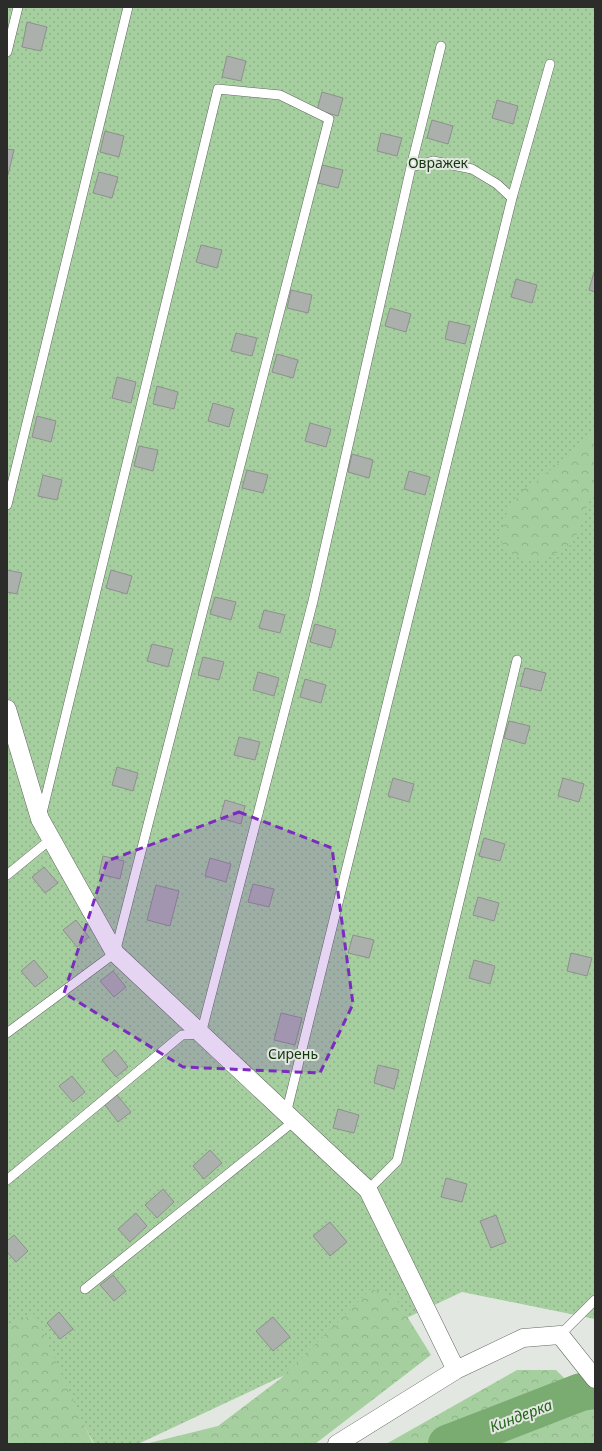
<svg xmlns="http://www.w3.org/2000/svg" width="602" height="1451" viewBox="0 0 602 1451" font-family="'Noto Sans',sans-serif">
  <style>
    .grass { fill: url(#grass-dots) }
    .forest { fill: url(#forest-crowns) }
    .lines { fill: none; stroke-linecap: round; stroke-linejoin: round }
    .river { stroke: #7aab71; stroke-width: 38 }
    .building { fill: #acb0ac; stroke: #8d908c }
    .lane-casing { stroke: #636763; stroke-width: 10 }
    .street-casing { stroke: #636763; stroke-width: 19 }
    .lane { stroke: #fff; stroke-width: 9 }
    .street { stroke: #fff; stroke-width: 18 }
    .marked { fill: #7b2cbf; fill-opacity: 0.2; stroke: #7b2cbf; stroke-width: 3; stroke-dasharray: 8 5; stroke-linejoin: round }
    .labels { text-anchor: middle; stroke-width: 4; stroke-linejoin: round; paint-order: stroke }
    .park-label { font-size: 14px; fill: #13360e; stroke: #e3e7e2 }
    .water-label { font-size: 15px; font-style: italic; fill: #246619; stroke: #e3e7e2 }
  </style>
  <defs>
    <pattern id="grass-dots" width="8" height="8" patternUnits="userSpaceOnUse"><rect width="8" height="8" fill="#a6cf9f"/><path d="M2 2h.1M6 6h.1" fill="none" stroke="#8fb289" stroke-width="1.8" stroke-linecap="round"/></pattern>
    <pattern id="forest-crowns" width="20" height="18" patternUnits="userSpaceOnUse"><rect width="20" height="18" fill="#a6cf9f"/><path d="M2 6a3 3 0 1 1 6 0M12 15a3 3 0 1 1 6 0" fill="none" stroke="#8fb289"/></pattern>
  </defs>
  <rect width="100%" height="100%" fill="#e3e7e2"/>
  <path class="grass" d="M7 7H595V1319L462 1292 138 1444H94L34 1329 7 1347Z"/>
  <path class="forest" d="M595 428V492L586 508 579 531 569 547 546 558 533 562 521 559 503 549 501 533 507 513 523 489 538 480 581 445 590 436Z
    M371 1289 395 1297 431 1355 315 1444H145L218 1426 280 1379Z
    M35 1314 68 1389 93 1444H7V1325Z
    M517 1370H556L595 1408V1444H386Z"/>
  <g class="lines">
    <path class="river" d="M447 1444 581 1392 595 1390"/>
  </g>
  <path class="building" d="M27 22 47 27 41 51 22 47Z
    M227 56 246 61 241 81 222 77Z
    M322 92 343 98 338 116 317 110Z
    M497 100 518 106 513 124 492 118Z
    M432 120 453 126 448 144 427 138Z
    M105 131 124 136 119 157 100 152Z
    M381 133 402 138 397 156 377 151Z
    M7 149 14 150 8 175 7 174Z
    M322 165 343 170 338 188 318 183Z
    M99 172 118 177 112 198 93 193Z
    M201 245 222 250 217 268 196 262Z
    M594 272H595V292L589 290Z
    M516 279 537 285 532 303 511 297Z
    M291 290 312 295 308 313 287 308Z
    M390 308 411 314 406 332 385 326Z
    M449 321 470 326 465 344 445 339Z
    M236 333 257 338 252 356 231 351Z
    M277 354 298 360 293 378 272 372Z
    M117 377 136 382 131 403 112 398Z
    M157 386 178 392 174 409 153 404Z
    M213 403 234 409 229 427 208 421Z
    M37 416 56 421 51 442 32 437Z
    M310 423 331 429 326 447 305 441Z
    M139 446 158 450 153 471 134 466Z
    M352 454 373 460 369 478 348 472Z
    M247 470 268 475 263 493 242 488Z
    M409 471 430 477 425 495 404 489Z
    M43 475 62 480 57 500 38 496Z
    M7 570 22 573 17 594 7 592Z
    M111 570 132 576 127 594 106 588Z
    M215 597 236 602 231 620 210 614Z
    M264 610 285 615 280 633 259 628Z
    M315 624 336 630 331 648 310 642Z
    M152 644 173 649 168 667 147 661Z
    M203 657 224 662 219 680 198 675Z
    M525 668 546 673 541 691 520 686Z
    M258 672 279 678 274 696 253 690Z
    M305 679 326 685 321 703 300 697Z
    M509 721 530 726 525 744 504 738Z
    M239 737 260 742 255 760 234 755Z
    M117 767 138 773 133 791 112 785Z
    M393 778 414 784 409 802 388 796Z
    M563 778 584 784 579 802 558 796Z
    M225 800 245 806 241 824 220 818Z
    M484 838 505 844 500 861 479 856Z
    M103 856 124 861 120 879 99 874Z
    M210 858 231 864 226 882 205 876Z
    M44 867 58 883 45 893 32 877Z
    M253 884 274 889 269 907 248 902Z
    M156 885 179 891 170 926 147 920Z
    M478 897 499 903 494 921 473 915Z
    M76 920 89 937 77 947 63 930Z
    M353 935 374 940 369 958 348 953Z
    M571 953 592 958 587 976 567 971Z
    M34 960 48 977 35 987 21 971Z
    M474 960 495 966 490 984 469 978Z
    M113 971 126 987 114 997 100 981Z
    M281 1013 302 1018 295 1045 274 1040Z
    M115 1050 128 1067 116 1077 102 1060Z
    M378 1065 399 1070 394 1089 374 1083Z
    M72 1076 85 1092 73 1102 59 1086Z
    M117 1095 131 1112 118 1122 105 1105Z
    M338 1109 359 1115 354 1133 333 1128Z
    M210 1150 222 1163 204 1179 193 1166Z
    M446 1178 467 1184 462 1202 441 1197Z
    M163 1189 174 1202 157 1218 145 1205Z
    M136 1213 147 1226 130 1242 118 1229Z
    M496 1215 506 1242 491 1248 480 1221Z
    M330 1222 347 1242 330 1256 313 1236Z
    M14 1235 28 1251 16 1262 7 1252V1241Z
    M113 1275 126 1291 114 1301 100 1285Z
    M59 1312 73 1329 60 1339 47 1323Z
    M273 1317 290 1337 273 1351 256 1331Z"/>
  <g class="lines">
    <g class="lane-casing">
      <path id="lane" d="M7 52 18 7
        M411 167 433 161 472 169 497 184 512 198
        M7 505 128 7
        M7 875 51 839
        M7 1033 115 953 329 119 280 95 218 89 42 813
        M286 1114 512 198 550 64
        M7 1180 182 1035 201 1034 313 601 411 167 441 46
        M368 1190 397 1161 517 660
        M85 1289 294 1121
        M560 1335 595 1300"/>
    </g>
    <g class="street-casing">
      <path id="street" d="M7 709 40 819 115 953 368 1190 456 1370
        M337 1444 456 1370 523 1338 560 1335 595 1379"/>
    </g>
    <use href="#lane" class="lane"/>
    <use href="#street" class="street"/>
  </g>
  <path class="marked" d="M239 812 332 848 353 1004 320 1073 183 1067 64 993 107 861Z"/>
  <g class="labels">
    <g class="park-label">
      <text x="438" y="168">Овражек</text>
      <text x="293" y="1059">Сирень</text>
    </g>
    <g class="water-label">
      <text transform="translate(521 1416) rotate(-21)" y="5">Киндерка</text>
    </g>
  </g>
  <rect width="602" height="1451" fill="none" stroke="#2c2d2b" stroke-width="16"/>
</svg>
